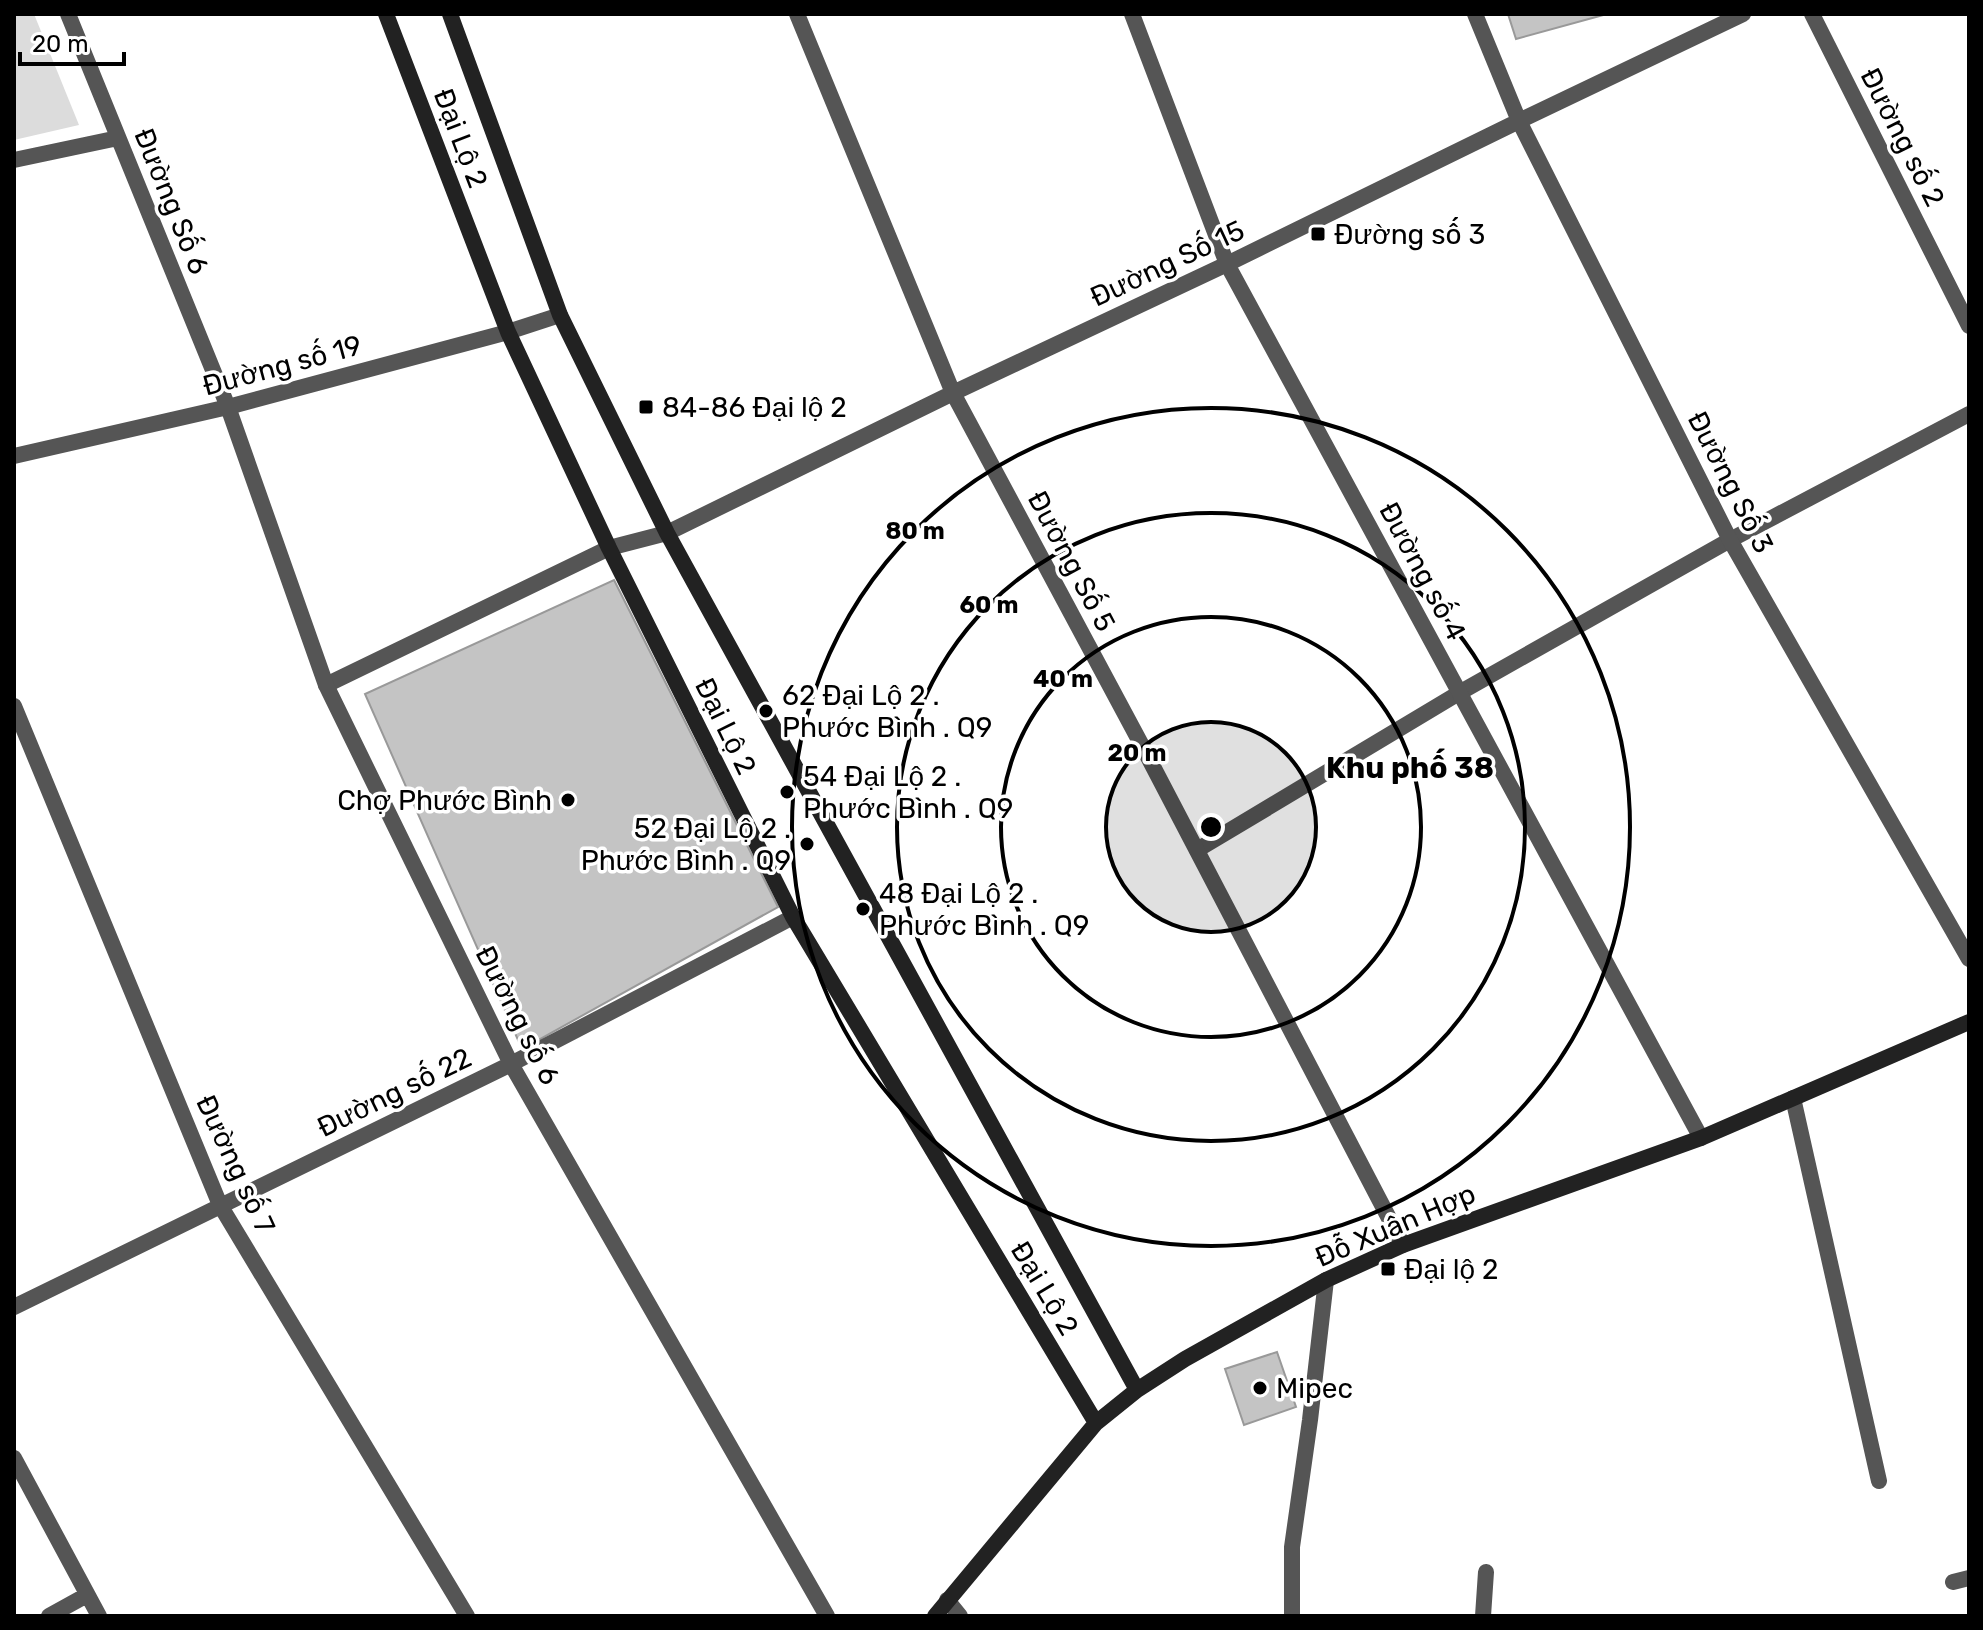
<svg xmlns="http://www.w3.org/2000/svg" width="1983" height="1630" viewBox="0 0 1983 1630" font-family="Rubik,sans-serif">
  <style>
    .green { fill: #dcdcdc }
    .building { fill: #c4c4c4; stroke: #999; stroke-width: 2 }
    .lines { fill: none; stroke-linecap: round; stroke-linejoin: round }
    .lane { stroke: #555; stroke-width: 16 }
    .street { stroke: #555; stroke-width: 16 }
    .secondary { stroke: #222; stroke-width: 16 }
    .ring { fill: none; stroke: #000; stroke-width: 4 }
    .poi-dot { fill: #000; stroke: #fff; stroke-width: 3 }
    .labels { text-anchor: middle; stroke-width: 7; stroke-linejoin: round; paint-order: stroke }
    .street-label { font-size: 28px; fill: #000; stroke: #fff }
    .poi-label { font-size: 28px; fill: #000; stroke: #fff; text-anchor: start }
    .neighbourhood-label { font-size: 30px; font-weight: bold; fill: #000; stroke: #fff }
    .centre { fill: #000; stroke: #fff; stroke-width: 4 }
    .ring-label { font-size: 24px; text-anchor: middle; font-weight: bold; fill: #000; stroke: #fff; stroke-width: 7; stroke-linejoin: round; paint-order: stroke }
  </style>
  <rect width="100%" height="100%" fill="#fff"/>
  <path class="green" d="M14 14H34L79 125 14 140Z"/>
  <path class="building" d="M1508 14H1607L1516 39Z
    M614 580 778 907 522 1049 365 694Z
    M1277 1352 1296 1407 1244 1425 1225 1369Z"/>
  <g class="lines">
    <path class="lane" d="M326 685 609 548
      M1197 850 1459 693 1730 540 1969 414
      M1793 1098 1879 1481
      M1953 1582 1969 1578
      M947 1600 960 1616"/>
    <path class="street" d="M68 14 228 407 326 685 511 1064 827 1616
      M797 14 953 393 1147 755 1403 1245
      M1132 14 1227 264 1701 1138
      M1475 14 1519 121 1730 540 1969 959
      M1812 14 1969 326
      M14 160 118 138
      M14 456 228 407 508 332 560 315
      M609 548 667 533 953 393 1227 264 1519 121 1743 14
      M14 706 220 1205 467 1616
      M14 1307 511 1064 793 917
      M14 1458 99 1616
      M49 1616 87 1595
      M1292 1616V1547L1310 1420 1326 1280
      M1483 1616 1486 1572"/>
    <path class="secondary" d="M386 14 508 332 609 548 793 917 1096 1423
      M450 14 560 315 667 533 1137 1390
      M935 1616 1096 1423 1137 1390 1185 1359 1326 1280 1403 1245 1701 1138 1969 1022"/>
  </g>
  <circle cx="1211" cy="827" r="105" fill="#000" fill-opacity=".12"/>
  <g class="ring">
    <circle cx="1211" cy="827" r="105"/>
    <circle cx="1211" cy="827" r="210"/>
    <circle cx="1211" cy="827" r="314"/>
    <circle cx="1211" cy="827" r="419"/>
  </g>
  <g class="poi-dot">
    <rect x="1310" y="226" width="16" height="16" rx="4"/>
    <rect x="638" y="399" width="16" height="16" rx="4"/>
    <circle cx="766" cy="711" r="8"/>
    <circle cx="787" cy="792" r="8"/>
    <circle cx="568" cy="800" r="8"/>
    <circle cx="807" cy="844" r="8"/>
    <circle cx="863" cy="909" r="8"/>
    <rect x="1380" y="1261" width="16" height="16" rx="4"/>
    <circle cx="1260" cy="1388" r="8"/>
  </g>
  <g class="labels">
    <g class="street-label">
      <text transform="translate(1903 137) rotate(63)" y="10">Đường số 2</text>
      <text transform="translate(461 138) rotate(69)" y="10">Đại Lộ 2</text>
      <text transform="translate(172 201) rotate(68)" y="10">Đường Số 6</text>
      <text transform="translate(1167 263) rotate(-25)" y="10">Đường Số 15</text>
      <text transform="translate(282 365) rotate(-15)" y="10">Đường số 19</text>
      <text transform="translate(1731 482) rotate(63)" y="10">Đường Số 3</text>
      <text transform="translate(1072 561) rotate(62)" y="10">Đường Số 5</text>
      <text transform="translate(1423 571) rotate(62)" y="10">Đường số 4</text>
      <text transform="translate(726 726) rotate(64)" y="10">Đại Lộ 2</text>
      <text transform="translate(518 1015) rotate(63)" y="10">Đường số 6</text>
      <text transform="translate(394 1092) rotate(-26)" y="10">Đường số 22</text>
      <text transform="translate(236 1164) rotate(65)" y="10">Đường số 7</text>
      <text transform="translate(1395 1225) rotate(-23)" y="10">Đỗ Xuân Hợp</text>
      <text transform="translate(1045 1288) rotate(59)" y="10">Đại Lộ 2</text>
    </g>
    <g class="poi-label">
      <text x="1334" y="244">Đường số 3</text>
      <text x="662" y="417">84-86 Đại lộ 2</text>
      <text x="782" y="705">62 Đại Lộ 2 .<tspan x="782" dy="32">Phước Bình . Q9</tspan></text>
      <text x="803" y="786">54 Đại Lộ 2 .<tspan x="803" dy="32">Phước Bình . Q9</tspan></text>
      <text x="552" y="810" text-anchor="end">Chợ Phước Bình</text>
      <text x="791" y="838" text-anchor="end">52 Đại Lộ 2 .<tspan x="791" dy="32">Phước Bình . Q9</tspan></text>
      <text x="879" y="903">48 Đại Lộ 2 .<tspan x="879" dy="32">Phước Bình . Q9</tspan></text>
      <text x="1404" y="1279">Đại lộ 2</text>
      <text x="1276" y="1398">Mipec</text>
    </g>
    <g class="neighbourhood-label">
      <text x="1410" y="778">Khu phố 38</text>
    </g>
  </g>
  <circle cx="1211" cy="827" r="12" class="centre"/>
  <g class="ring-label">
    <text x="915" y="539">80 m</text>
    <text x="989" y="613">60 m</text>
    <text x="1063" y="687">40 m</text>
    <text x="1137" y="761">20 m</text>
  </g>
  <rect width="1983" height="1630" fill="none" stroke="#000000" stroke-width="32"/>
  <path d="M20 52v12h104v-12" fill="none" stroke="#000000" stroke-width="4"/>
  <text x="32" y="52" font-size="24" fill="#000000" stroke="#ffffff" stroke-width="6" paint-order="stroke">20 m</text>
</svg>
